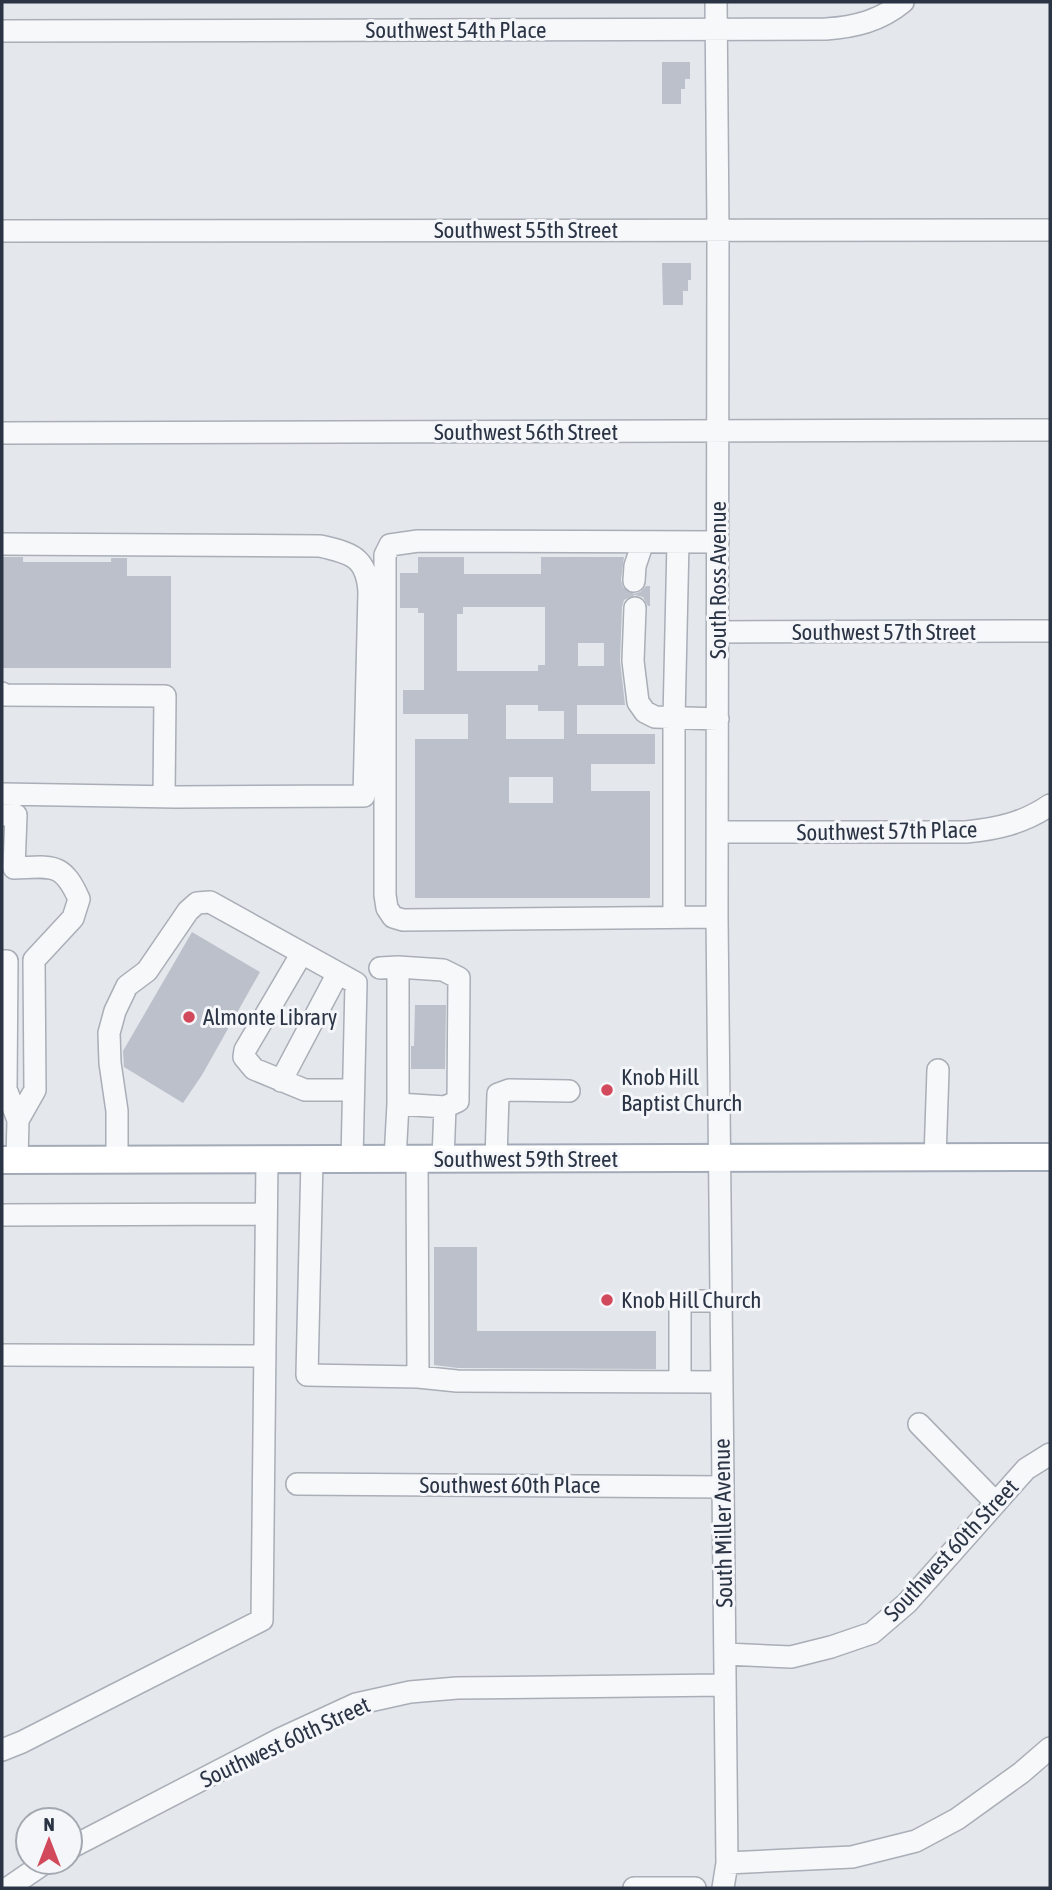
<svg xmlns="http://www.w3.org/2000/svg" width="1052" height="1890" viewBox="0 0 1052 1890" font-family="'Asap Condensed',sans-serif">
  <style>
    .building { fill: #bbc0ca; fill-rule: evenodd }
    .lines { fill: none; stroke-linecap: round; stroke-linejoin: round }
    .minor-casing { stroke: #a9aeb7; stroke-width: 24 }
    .major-casing { stroke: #a3abb8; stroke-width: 30 }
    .minor { stroke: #f7f8fa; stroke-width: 21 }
    .major { stroke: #fff; stroke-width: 26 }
    .poi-dot { fill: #d1495b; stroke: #f4f6f9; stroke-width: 2.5 }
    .labels { text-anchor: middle; stroke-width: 6; stroke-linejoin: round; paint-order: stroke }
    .street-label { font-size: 23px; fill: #2b3445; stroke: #f4f6f9 }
    .poi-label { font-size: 23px; fill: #2b3445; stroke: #f4f6f9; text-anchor: start }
  </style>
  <rect width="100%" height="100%" fill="#e4e7ec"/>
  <path class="building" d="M662 62H690V79H685V89H681V104H662Z
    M662 263H691V280H688V291H683V305H663Z
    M2 557H23V562H111V558H127V576H171V668H2Z
    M418 557H464V574H541V557H624L621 580 623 587 634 594 640 592 646 586H650V606H648L643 597 635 595 624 600 622 607 620 661 625 705H577V734H655V764H591V791H650V898H415V739H468V714H403V690H424V613H418V608H400V573H418ZM463 607H545V665H538V671H457V614H463ZM578 643H604V666H578ZM506 705H538V711H564V739H506ZM509 777H553V803H509Z
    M192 932 260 972 202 1075 183 1103 124 1067 123 1051Z
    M415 1005H446L445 1069H411V1046H414Z
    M434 1247H477V1331H656V1369L458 1368 434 1365Z"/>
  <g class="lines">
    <g class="minor-casing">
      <path id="minor" d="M716 2 718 230 717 917 727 1863 723 1888
        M2 31 826 29C855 27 880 21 903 2
        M2 231 1050 230
        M2 433 1050 430
        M2 544 320 546C351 553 367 557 369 592L364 796 176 797 2 794
        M634 581 635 566 643 542
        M635 608 633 661 638 702 645 712 655 717 718 719
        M718 632 1050 631
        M2 693 4 695 165 696 164 797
        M2 815H16L14 868C52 867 62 861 79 899L73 918 34 960 35 1090 18 1120 6 1089 7 961H2
        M718 832H966C997 829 1024 823 1050 805
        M674 917V719L678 542
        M717 917 403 920 393 917 387 908 385 895V555L390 545 418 541 718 542
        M302 953 245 1050 244 1057 254 1069 305 1090H353
        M398 967 443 970 459 978 458 1101 445 1107 443 1159
        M380 968 398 967V1104L395 1159
        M281 1081 338 973
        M398 1104 445 1107
        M935 1158 938 1070
        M312 1159 307 1375 418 1377 417 1159
        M496 1159 498 1094 509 1090 569 1091
        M17 1160 18 1120
        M117 1160V1111L110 1063 109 1033 115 1011 127 986 147 971 188 911 197 903 210 902 356 983 352 1160
        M2 1215 266 1214
        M2 1355 265 1356
        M418 1377 457 1381 722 1382
        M680 1381V1306L685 1301H721
        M919 1424 996 1503
        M297 1484 723 1487
        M725 1654 791 1657 831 1647 872 1633 907 1603 1026 1469 1050 1454
        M2 1750 22 1742 262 1620 267 1159
        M70 1848 280 1739 356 1704 410 1692 457 1688 725 1685
        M727 1863 852 1857 916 1841 957 1819 1021 1773 1050 1748
        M8 1888 46 1862
        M634 1888H695"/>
    </g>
    <g class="major-casing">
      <path id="major" d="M2 1160 1050 1157"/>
    </g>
    <use href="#minor" class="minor"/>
    <use href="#major" class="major"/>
  </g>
  <g class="poi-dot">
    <circle cx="189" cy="1017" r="7"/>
    <circle cx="607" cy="1090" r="7"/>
    <circle cx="607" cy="1300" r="7"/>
  </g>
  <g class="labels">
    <g class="street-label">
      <text x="456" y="38">Southwest 54th Place</text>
      <text x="526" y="238">Southwest 55th Street</text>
      <text x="526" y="440">Southwest 56th Street</text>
      <text transform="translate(718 580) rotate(-90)" y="8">South Ross Avenue</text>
      <text x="884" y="640">Southwest 57th Street</text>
      <text transform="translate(887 831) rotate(-1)" y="8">Southwest 57th Place</text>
      <text x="526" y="1167">Southwest 59th Street</text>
      <text x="510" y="1493">Southwest 60th Place</text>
      <text transform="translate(723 1523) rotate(-91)" y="8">South Miller Avenue</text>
      <text transform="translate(951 1550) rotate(-47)" y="8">Southwest 60th Street</text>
      <text transform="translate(285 1742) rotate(-25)" y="8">Southwest 60th Street</text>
    </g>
    <g class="poi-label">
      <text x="203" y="1025">Almonte Library</text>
      <text x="621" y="1085">Knob Hill<tspan x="621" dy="26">Baptist Church</tspan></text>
      <text x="621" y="1308">Knob Hill Church</text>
    </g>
  </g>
  <rect width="1052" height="1890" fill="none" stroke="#2b3445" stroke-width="7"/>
  <g transform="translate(49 1841)"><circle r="33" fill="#f4f6f9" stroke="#a4a8b1" stroke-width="2"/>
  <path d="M0-5L12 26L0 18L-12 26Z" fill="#d1495b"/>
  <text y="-10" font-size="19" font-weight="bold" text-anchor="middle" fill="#2b3445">N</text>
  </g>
</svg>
